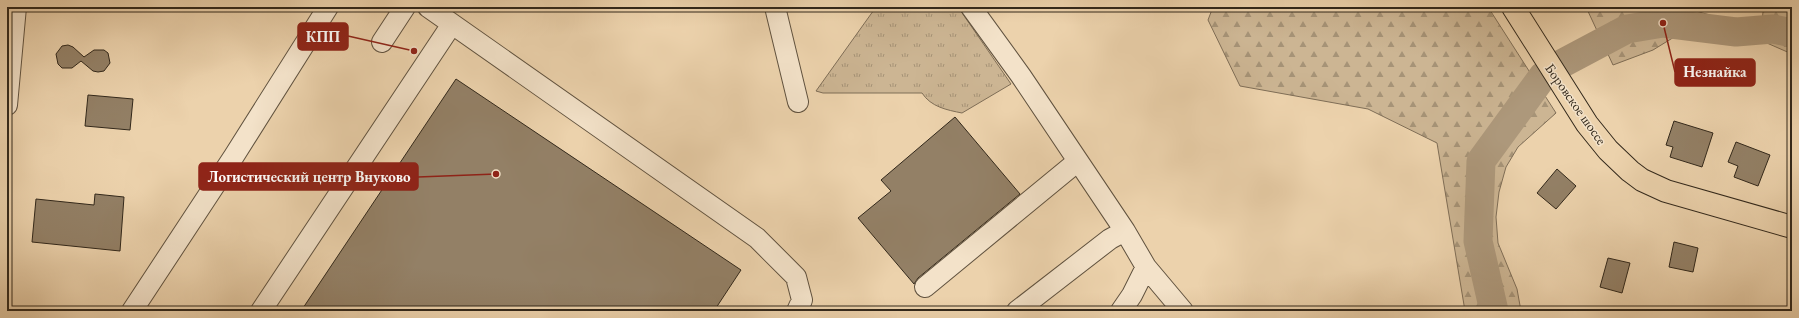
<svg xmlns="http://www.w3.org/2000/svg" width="1799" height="318" viewBox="0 0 1799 318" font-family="'EB Garamond',serif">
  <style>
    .grass { fill: url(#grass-tufts); stroke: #7f6e57 }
    .forest { fill: url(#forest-firs); stroke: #7f6e57 }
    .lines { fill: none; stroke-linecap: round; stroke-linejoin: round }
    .river { stroke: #ad987b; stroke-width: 29 }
    .building { fill: #938066; stroke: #32281b }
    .minor-casing { stroke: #60523f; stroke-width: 22 }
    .major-casing { stroke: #32281b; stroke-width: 24 }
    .minor { stroke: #f3e2c9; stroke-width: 20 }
    .major { stroke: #ecd2ac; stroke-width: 22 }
    .labels { text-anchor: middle; stroke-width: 3; stroke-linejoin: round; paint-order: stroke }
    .street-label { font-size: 14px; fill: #32281b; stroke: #f3e2c9 }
    .leader { fill: none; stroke: #8f2418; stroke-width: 1.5 }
    .callout-dot { fill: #8f2418; stroke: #f3e2c9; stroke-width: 1.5 }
    .callout { fill: #8f2418; stroke: #8f2418; stroke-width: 1.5 }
    .callout-label { font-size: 15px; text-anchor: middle; font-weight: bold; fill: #fff }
  </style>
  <defs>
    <pattern id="grass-tufts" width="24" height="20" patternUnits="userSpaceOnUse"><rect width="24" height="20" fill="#ccb593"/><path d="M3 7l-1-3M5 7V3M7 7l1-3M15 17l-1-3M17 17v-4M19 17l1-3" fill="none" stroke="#a69377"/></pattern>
    <pattern id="forest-firs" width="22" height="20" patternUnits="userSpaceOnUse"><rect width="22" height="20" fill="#ccb593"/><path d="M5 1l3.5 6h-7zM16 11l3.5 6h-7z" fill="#a69377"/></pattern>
  </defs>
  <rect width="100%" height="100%" fill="#ecd2ac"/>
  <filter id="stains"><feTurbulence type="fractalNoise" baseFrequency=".005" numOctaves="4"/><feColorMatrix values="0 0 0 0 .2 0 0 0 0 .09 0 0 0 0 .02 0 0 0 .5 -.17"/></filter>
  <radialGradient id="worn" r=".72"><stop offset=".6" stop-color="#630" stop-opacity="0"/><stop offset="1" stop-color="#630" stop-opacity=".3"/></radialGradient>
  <path class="grass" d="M876 7H958L1011 84 962 113C947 110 931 107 922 93H823L816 91Z"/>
  <path class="forest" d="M1213 7H1488L1556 113 1518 147 1506 167 1499 192 1496 217 1498 243 1517 289 1521 311H1465L1437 143 1368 109 1240 86 1208 20Z
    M1586 7H1681L1710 15 1653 50 1613 65Z
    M1782 7H1792V54L1760 40 1763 12Z"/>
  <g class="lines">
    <path class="river" d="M1563 63 1627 29 1663 23 1736 32 1773 29 1792 33
      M1494 311 1478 241 1481 161 1543 76"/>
  </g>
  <path class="building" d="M68 45 73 47 84 57 94 50H104L108 53 110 63 104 71 98 72 93 71 81 61 72 68H62L58 64 56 54 62 46Z
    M456 79 741 270 714 311H301Z
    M88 95 133 99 130 130 85 126Z
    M955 117 1020 194 918 278 914 284 858 218 891 191 881 180Z
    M1674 121 1713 133 1702 167 1670 157 1673 147 1666 145Z
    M1736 142 1770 155 1758 186 1734 177 1738 166 1728 162Z
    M1557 169 1576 186 1556 209 1537 193Z
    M95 194 124 197 120 251 32 242 36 199 94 205Z
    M1674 242 1698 248 1693 272 1669 267Z
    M1608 258 1630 263 1622 293 1600 287Z"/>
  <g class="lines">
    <g class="minor-casing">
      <path id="minor" d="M428 7 757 238 796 277 802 300 797 311
        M775 7 798 102
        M971 7 1021 76 1125 231 1110 239 1017 311
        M382 42 405 7
        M7 105 16 7
        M1146 267 1183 311
        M925 287 1078 161
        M132 311 234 156 328 7
        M261 311 452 24
        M1121 311 1132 295 1146 267 1125 231"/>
    </g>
    <g class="major-casing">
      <path id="major" d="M1513 7 1587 124 1608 150 1630 171 1642 180 1666 191 1792 227"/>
    </g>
    <use href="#minor" class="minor"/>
    <use href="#major" class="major"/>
  </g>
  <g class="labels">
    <g class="street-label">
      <text transform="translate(1576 104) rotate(55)" y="5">Боровское шоссе</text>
    </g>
  </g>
  <path class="leader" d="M414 51L348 36M1663 23L1675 72M496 174L418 177"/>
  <g class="callout-dot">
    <circle cx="414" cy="51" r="4"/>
    <circle cx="1663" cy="23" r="4"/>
    <circle cx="496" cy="174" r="4"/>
  </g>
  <g class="callout">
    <rect x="298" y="23" width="50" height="27" rx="4"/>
    <rect x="1675" y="59" width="80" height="27" rx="4"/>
    <rect x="199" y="163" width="219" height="27" rx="4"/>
  </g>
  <g class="callout-label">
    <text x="323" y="42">КПП</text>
    <text x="1715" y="77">Незнайка</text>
    <text x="309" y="182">Логистический центр Внуково</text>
  </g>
  <rect width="1799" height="318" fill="none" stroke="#ecd2ac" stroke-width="24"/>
  <rect x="8" y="8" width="1783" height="302" fill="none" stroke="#32281b" stroke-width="2"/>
  <rect x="12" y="12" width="1775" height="294" fill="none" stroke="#32281b"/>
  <rect width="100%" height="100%" filter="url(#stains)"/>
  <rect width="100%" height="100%" fill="url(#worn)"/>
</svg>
